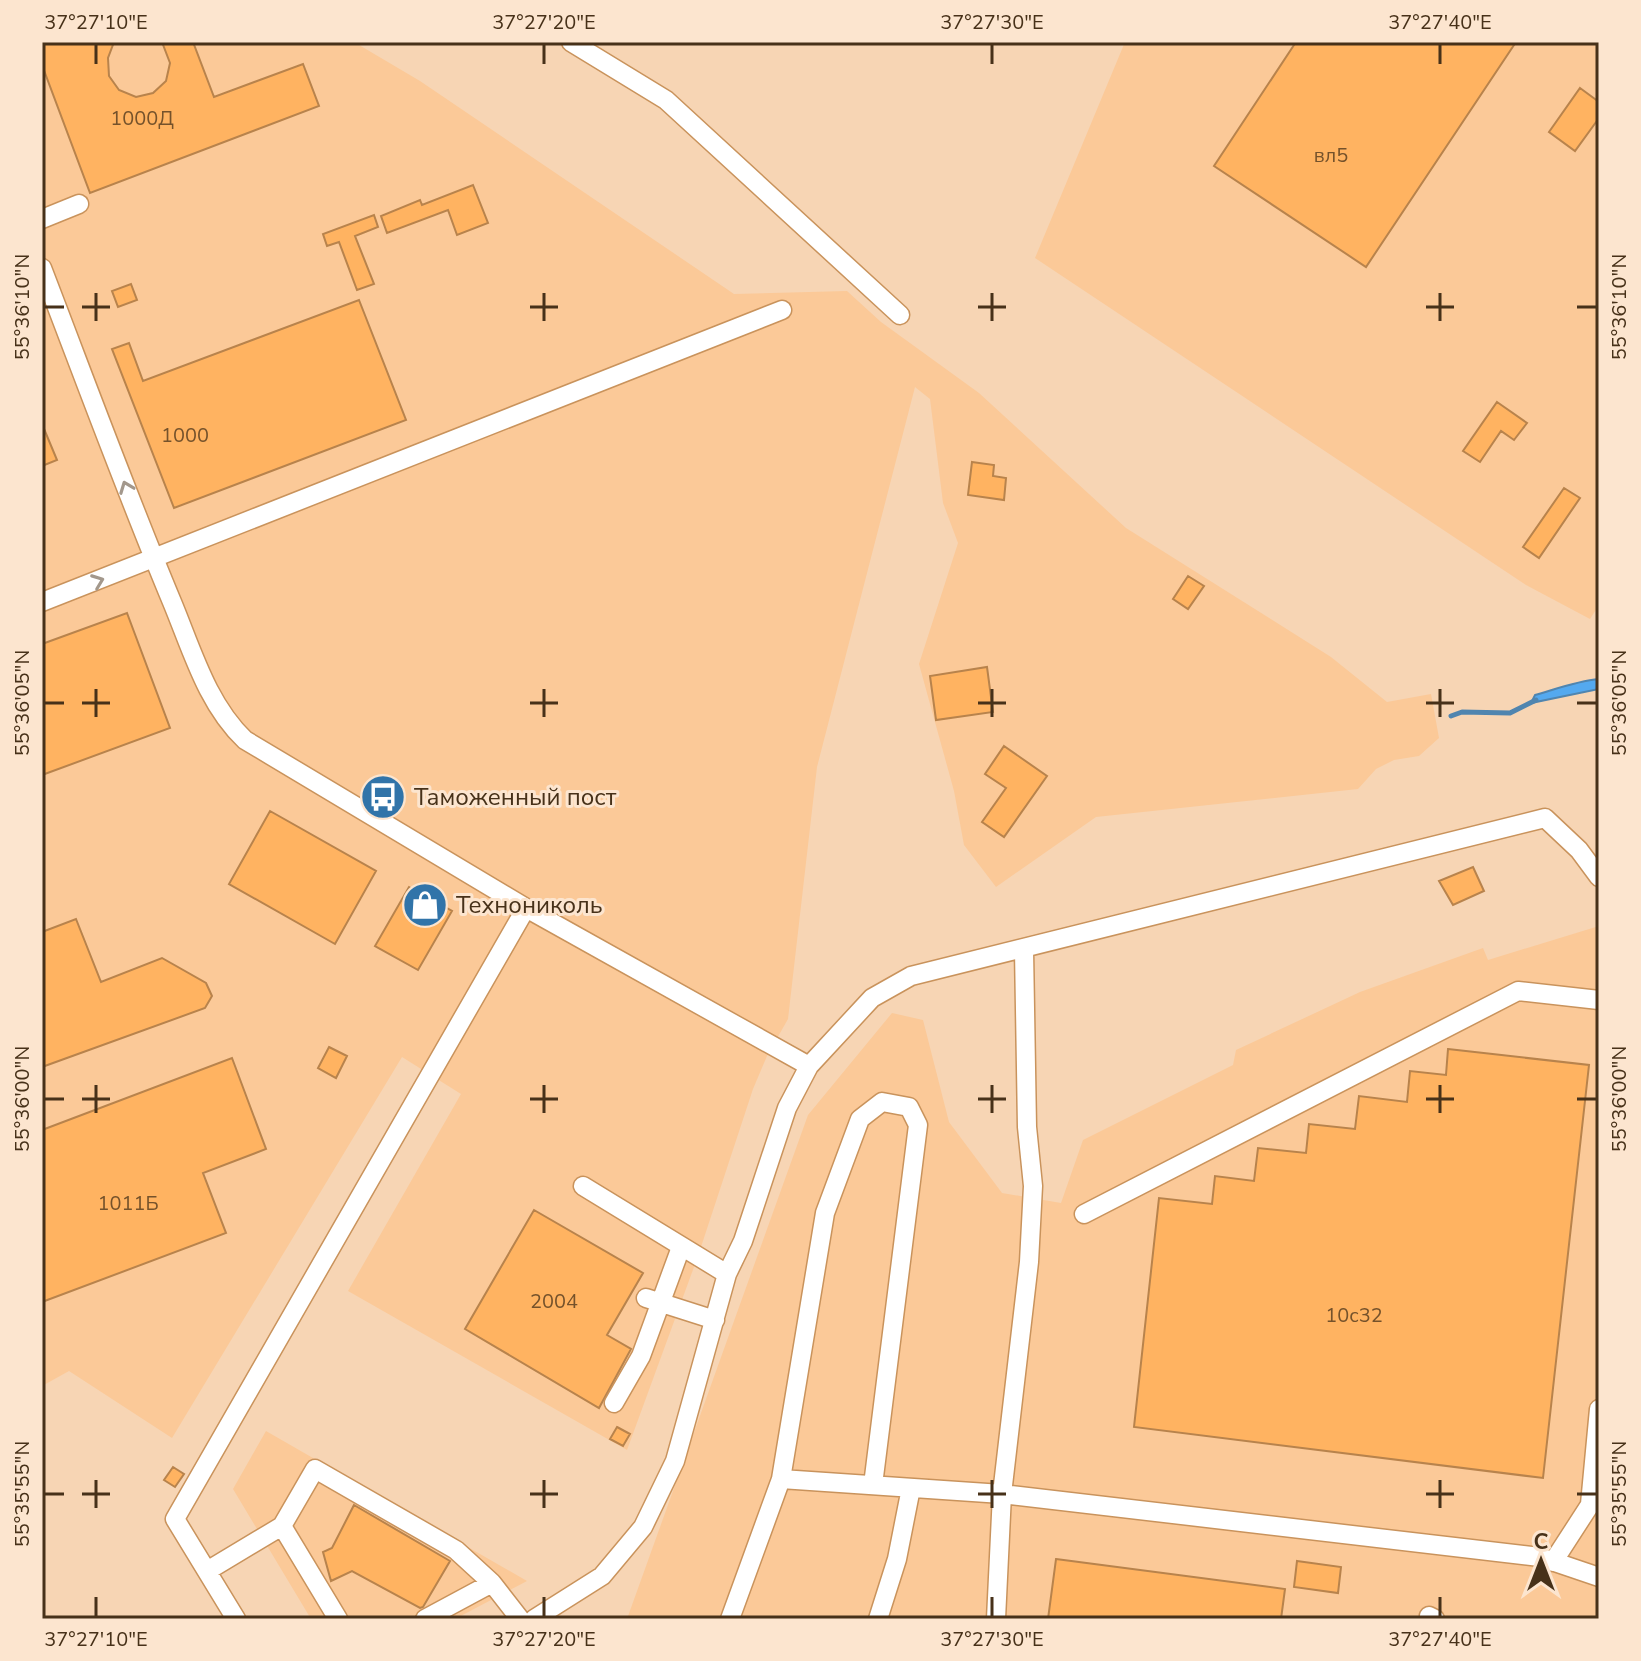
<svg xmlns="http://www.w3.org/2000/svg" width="1641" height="1661" viewBox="0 0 1641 1661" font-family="'Nunito Sans',sans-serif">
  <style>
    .built { fill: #fbc998 }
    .water { fill: #54a9ef; stroke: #5085af; stroke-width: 2 }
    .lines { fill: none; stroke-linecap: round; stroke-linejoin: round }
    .stream { stroke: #5085af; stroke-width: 5 }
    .building { fill: #ffb361; stroke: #b8834c; stroke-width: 2 }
    .minor-casing { stroke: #c9935c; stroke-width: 21 }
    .minor { stroke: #fff; stroke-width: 18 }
    .oneway { stroke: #a3988c }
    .ticks { fill: none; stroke: #473119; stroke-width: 3 }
    .labels { text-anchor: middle; stroke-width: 6; stroke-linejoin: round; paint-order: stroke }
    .number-label { font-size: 20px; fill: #75522b }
    .poi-label { font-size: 24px; fill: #473119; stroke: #fce5cf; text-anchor: start }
    .neatline { fill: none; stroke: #473119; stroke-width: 3 }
    .ticks-label { font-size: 20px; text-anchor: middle; fill: #473119 }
  </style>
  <rect width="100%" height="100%" fill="#f7d5b4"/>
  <path class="built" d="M42 42H354L420 81 734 294 847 291 881 322 979 393 1126 528 1331 657 1387 702 1431 694 1439 738 1419 756 1394 760 1376 769 1358 789 1096 817 996 887 964 845 954 791 919 664 958 543 943 503 930 399 915 387 817 767 788 1019 767 1056 753 1089 698 1256 627 1450 348 1291 461 1094 402 1057 172 1438 69 1371 42 1386Z
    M1125 42H1599V605L1590 619 1526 585 1035 258Z
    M1599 926V1619H627L808 1115 892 1013 923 1020 949 1122 1002 1193 1061 1203 1083 1140 1233 1065 1236 1050 1360 992 1483 948 1488 960Z
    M266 1431 527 1581 455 1619H311L233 1489Z"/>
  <path class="water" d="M1599 679V689L1531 703 1535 695C1556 689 1577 681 1599 679Z"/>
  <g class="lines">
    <path class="stream" d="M1451 716 1462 712 1510 713 1536 700"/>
  </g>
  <path class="building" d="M42 42H114L108 58 109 76 119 90 136 97 153 93 166 81 170 63 162 42H193L214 97 303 64 319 106 90 193 42 65Z
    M1296 42H1516L1366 267 1214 166Z
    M1580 88 1599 102V118L1575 151 1549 132Z
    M473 185 488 223 457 235 448 210 387 233 381 216 420 200 422 205Z
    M374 215 378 227 355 236 374 284 357 290 339 242 327 246 323 234Z
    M131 284 137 300 118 307 112 291Z
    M359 300 406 420 174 508 112 349 129 343 143 381Z
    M1497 402 1527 423 1514 440 1501 431 1480 462 1463 451Z
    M42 424 57 460 42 466Z
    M972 462 994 465 993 476 1006 478 1004 500 968 495Z
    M1564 488 1580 498 1539 558 1523 547Z
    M1188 576 1204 586 1188 609 1173 599Z
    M127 613 170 728 42 775V644Z
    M987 667 993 712 936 720 930 676Z
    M1004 746 1047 776 1004 837 982 822 1006 788 985 774Z
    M270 811 376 871 335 944 229 884Z
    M1473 867 1484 891 1453 905 1439 881Z
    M409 887 452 911 418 970 375 946Z
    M76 919 101 982 162 958 206 983 212 996 205 1008 42 1067V932Z
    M329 1047 347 1056 336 1078 318 1068Z
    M1448 1049 1589 1065 1543 1478 1134 1427 1159 1198 1212 1204 1215 1176 1254 1181 1258 1148 1306 1153 1309 1124 1355 1129 1359 1096 1407 1102 1410 1071 1446 1075Z
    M232 1058 266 1149 203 1173 226 1233 42 1302V1130Z
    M534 1210 643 1273 607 1335 631 1349 599 1408 465 1329Z
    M617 1427 630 1434 623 1446 610 1439Z
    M173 1467 184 1474 175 1487 164 1480Z
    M354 1505 450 1561 423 1607 420 1608 352 1571 331 1581 323 1552 332 1548Z
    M1056 1559 1285 1589 1281 1619H1048Z
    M1297 1561 1341 1567 1338 1593 1294 1587Z"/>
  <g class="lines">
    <g class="minor-casing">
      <path id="minor" d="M571 42 666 100 900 315
        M42 219 79 204
        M42 268C85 380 126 492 172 602 192 650 207 704 245 740L526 908 809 1066
        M42 602 782 310
        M583 1186 727 1274
        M1084 1214 1518 991 1599 1000
        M646 1298 715 1320
        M614 1403 641 1356 681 1247
        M781 1479 825 1213 860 1119 882 1102 909 1107 918 1125 873 1485
        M1590 1504 1599 1409
        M282 1526 315 1469 456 1550 492 1583
        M1553 1562 1597 1494
        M207 1571 282 1526 338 1619
        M1429 1616 1435 1619
        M236 1619 175 1519 526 908
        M425 1619 492 1583 520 1619
        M534 1619 602 1576 643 1527 675 1461 727 1274 743 1241 787 1108 809 1066 872 998 911 976 1545 818 1579 850 1599 877
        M730 1619 781 1479 1002 1494 1540 1557 1599 1577
        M878 1619 897 1559 911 1488
        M996 1619 1002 1494 1029 1262 1033 1186 1027 1127 1024 950"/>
    </g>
    <use href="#minor" class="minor"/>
  </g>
  <defs><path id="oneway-chevron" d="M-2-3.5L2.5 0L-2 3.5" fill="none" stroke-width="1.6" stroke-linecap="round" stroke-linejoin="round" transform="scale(2)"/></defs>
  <g class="oneway">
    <use href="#oneway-chevron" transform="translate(126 487) rotate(-111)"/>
    <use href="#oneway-chevron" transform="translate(98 581) rotate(-21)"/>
  </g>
  <path class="ticks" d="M96 44V64M544 44V64M992 44V64M1440 44V64M96 293V321M544 293V321M992 293V321M1440 293V321M44 307H64M82 307H110M530 307H558M978 307H1006M1426 307H1454M1577 307H1597M96 689V717M544 689V717M992 689V717M1440 689V717M44 703H64M82 703H110M530 703H558M978 703H1006M1426 703H1454M1577 703H1597M96 1085V1113M544 1085V1113M992 1085V1113M1440 1085V1113M44 1099H64M82 1099H110M530 1099H558M978 1099H1006M1426 1099H1454M1577 1099H1597M96 1480V1508M544 1480V1508M992 1480V1508M1440 1480V1508M44 1494H64M82 1494H110M530 1494H558M978 1494H1006M1426 1494H1454M1577 1494H1597M96 1597V1617M544 1597V1617M992 1597V1617M1440 1597V1617"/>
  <defs>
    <g id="bus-disc" transform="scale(2.3)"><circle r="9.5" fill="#3174a9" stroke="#fce5cf"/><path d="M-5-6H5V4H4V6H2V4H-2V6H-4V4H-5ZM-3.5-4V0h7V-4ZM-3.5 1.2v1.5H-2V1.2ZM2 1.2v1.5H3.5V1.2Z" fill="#fff"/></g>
    <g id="shop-disc" transform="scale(2.3)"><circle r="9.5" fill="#3174a9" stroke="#fce5cf"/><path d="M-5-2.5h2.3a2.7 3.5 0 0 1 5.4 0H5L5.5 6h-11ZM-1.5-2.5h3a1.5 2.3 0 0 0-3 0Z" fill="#fff"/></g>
  </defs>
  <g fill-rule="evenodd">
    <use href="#bus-disc" x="383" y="797"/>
    <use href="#shop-disc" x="425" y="905"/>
  </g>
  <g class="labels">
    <g class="number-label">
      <text x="142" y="125">1000Д</text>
      <text x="1331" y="162">вл5</text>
      <text x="185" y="442">1000</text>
      <text x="128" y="1210">1011Б</text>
      <text x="554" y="1308">2004</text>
      <text x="1354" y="1322">10с32</text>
    </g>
    <g class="poi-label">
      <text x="414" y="805">Таможенный пост</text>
      <text x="456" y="913">Технониколь</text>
    </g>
  </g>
  <rect width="1641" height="1661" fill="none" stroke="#fce5cf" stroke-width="88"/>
  <g transform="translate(1541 1561)" stroke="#fce5cf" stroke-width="6" paint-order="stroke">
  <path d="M0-6L14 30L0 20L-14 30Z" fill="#473119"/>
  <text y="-12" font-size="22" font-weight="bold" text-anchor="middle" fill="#473119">С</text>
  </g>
  <rect x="44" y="44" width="1553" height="1573" class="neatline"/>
  <g class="ticks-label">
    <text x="96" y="29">37°27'10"E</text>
    <text x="544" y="29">37°27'20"E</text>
    <text x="992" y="29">37°27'30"E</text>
    <text x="1440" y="29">37°27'40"E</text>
    <text transform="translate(22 307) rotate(-90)" y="7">55°36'10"N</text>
    <text transform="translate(1619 307) rotate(-90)" y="7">55°36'10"N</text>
    <text transform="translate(22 703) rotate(-90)" y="7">55°36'05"N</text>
    <text transform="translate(1619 703) rotate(-90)" y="7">55°36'05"N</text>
    <text transform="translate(22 1099) rotate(-90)" y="7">55°36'00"N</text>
    <text transform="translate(1619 1099) rotate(-90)" y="7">55°36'00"N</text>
    <text transform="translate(22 1494) rotate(-90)" y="7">55°35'55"N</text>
    <text transform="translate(1619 1494) rotate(-90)" y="7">55°35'55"N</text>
    <text x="96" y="1646">37°27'10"E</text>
    <text x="544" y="1646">37°27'20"E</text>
    <text x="992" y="1646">37°27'30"E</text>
    <text x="1440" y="1646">37°27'40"E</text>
  </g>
</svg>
